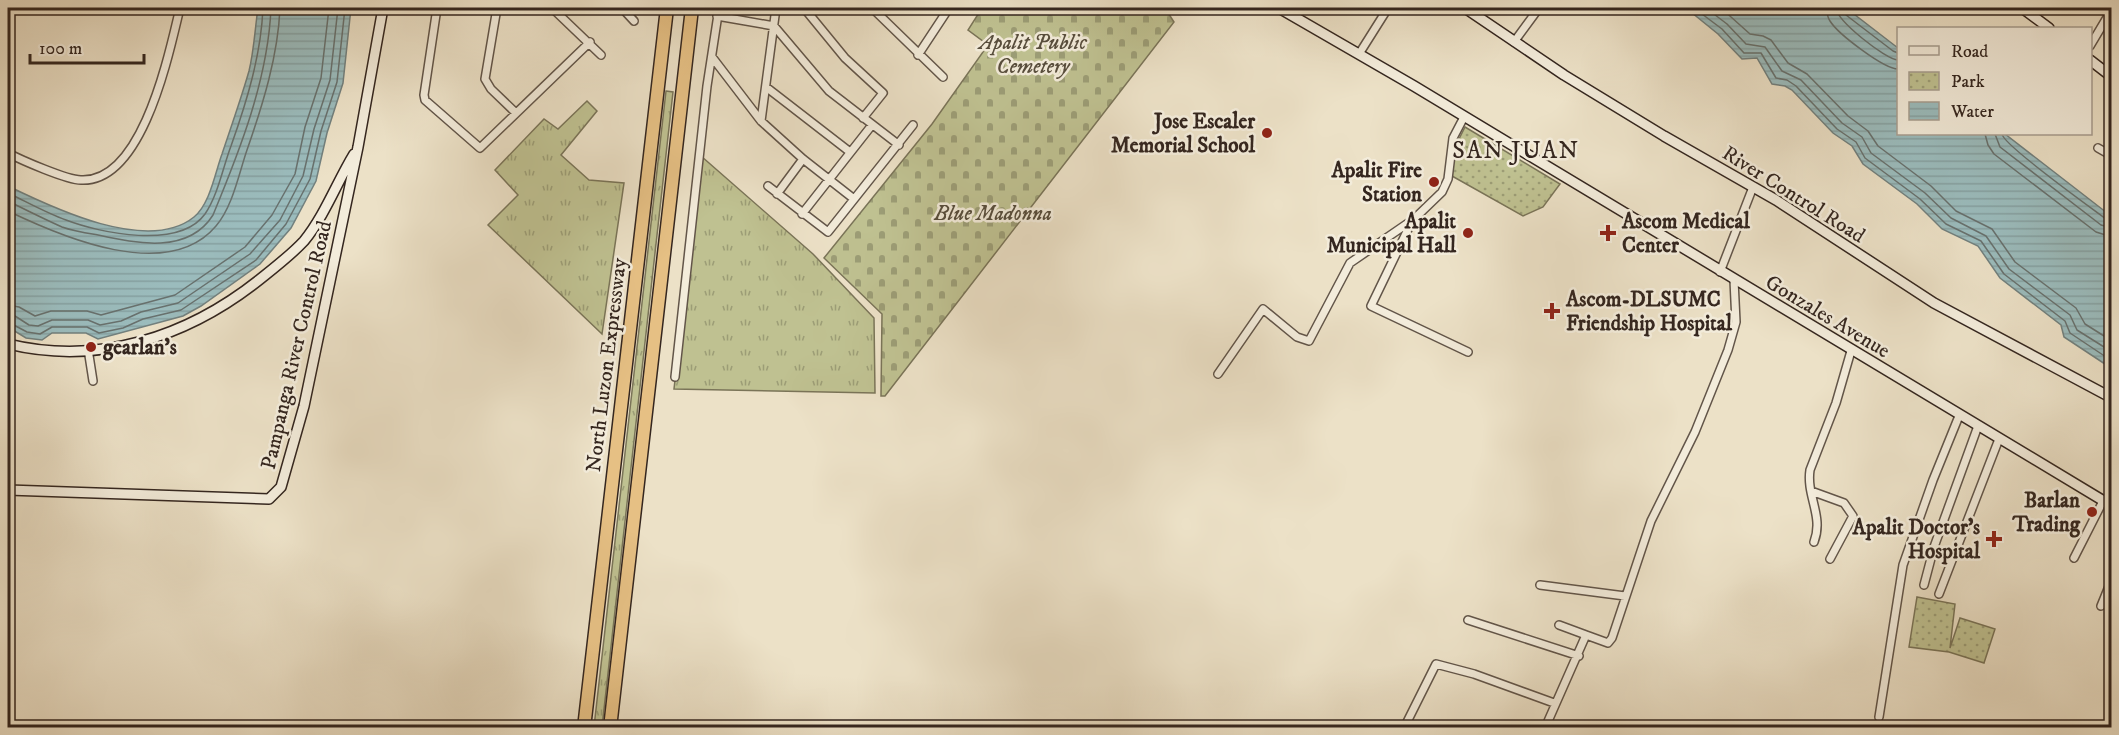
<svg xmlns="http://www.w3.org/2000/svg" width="2119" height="735" viewBox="0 0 2119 735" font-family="'IM FELL DW Pica',serif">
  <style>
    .grass { fill: url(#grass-tufts); stroke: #7a7458; stroke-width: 1.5 }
    .cemetery { fill: url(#cemetery-stones); stroke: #7a7458; stroke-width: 1.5 }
    .park { fill: url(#park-dots); stroke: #7a7458; stroke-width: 1.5 }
    .water { fill: url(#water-rules); stroke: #72807e; stroke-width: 1.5 }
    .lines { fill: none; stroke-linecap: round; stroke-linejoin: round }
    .shore { stroke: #68716e; stroke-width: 1.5 }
    .street-casing { stroke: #625549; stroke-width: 10 }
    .secondary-casing { stroke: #34261f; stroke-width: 12 }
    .highway-casing { stroke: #34261f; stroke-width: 15 }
    .street { stroke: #f3ecdb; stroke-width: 7 }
    .secondary { stroke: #f3ecdb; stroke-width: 9 }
    .highway { stroke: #e6c084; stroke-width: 12 }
    .poi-dot { fill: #8f2418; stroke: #f3ecdb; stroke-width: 2 }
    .labels { text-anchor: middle; stroke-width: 5; stroke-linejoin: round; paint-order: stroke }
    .park-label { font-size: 21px; font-style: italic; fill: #574d3c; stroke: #f3ecdb }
    .poi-label { font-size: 21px; font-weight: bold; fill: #34261f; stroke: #f3ecdb; text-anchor: end }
    .street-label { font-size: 21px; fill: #34261f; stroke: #f3ecdb }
    .quarter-label { font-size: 24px; letter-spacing: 1.5px; fill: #34261f; stroke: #f3ecdb }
  </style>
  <defs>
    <pattern id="grass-tufts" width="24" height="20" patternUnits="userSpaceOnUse" patternTransform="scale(1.5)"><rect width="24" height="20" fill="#bfc191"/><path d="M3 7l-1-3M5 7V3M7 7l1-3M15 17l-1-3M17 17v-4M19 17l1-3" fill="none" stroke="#9c9d76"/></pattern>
    <pattern id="cemetery-stones" width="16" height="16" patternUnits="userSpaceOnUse" patternTransform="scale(1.5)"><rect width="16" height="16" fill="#bfc191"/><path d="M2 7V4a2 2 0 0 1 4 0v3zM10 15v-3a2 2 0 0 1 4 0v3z" fill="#9c9d76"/></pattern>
    <pattern id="park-dots" width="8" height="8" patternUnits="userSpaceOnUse" patternTransform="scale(1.5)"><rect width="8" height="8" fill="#bfc191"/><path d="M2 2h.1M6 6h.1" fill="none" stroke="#9c9d76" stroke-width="1.8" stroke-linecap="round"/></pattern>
    <pattern id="water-rules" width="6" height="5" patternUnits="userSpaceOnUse" patternTransform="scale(1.5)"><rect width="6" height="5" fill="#9bbcbd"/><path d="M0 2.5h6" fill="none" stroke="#86a1a2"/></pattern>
  </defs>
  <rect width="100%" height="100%" fill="#ece1c7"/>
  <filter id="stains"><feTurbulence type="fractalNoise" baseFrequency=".00333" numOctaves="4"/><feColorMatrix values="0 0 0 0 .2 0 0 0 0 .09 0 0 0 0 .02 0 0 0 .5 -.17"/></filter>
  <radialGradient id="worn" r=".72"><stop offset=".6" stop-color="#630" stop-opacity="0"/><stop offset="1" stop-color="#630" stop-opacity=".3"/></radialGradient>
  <path class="grass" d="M666 91 673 92 602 727H594Z
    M587 101 597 111 561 155 589 180 624 183 602 334 488 225 518 195 495 170 544 119 558 129Z
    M701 156 813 254 874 318 875 393 674 389Z"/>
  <path class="cemetery" d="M982 8H1165L1174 22 885 396H881L882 314 824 258 932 124 988 45 968 30Z"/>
  <path class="park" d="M1465 127 1560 184 1543 207 1523 216 1452 176 1455 147Z
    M1917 597 1955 604 1950 648 1960 618 1995 629 1984 663 1949 652 1909 647Z"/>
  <path class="water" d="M258 8H351L343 83 327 133 316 181 291 228 260 264 201 306 183 316 98 339 86 333H52L42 340 26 338 8 327V186C53 208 148 254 194 217 210 204 215 173 222 154 231 127 241 99 249 71 254 51 255 28 258 8Z
    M1686 8H1846L1898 48V134H2005L2111 216V368L2064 337 2061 325 2000 278 1978 246 1942 229 1917 204 1863 164 1852 146 1833 133 1792 90 1785 86 1772 84 1757 58 1742 59 1718 34Z"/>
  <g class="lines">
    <path class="shore" d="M1694 8 1722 29 1744 53H1761L1776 78 1787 80 1796 86 1837 129 1856 142 1865 158 1920 199 1946 224 1981 241 2004 274 2065 321 2070 333 2112 361
      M1706 8 1727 24 1746 44 1765 47 1782 71 1801 80 1842 123 1862 137 1871 153 1925 193 1951 218 1986 236 2009 269 2070 315 2077 330 2112 352
      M1721 8 1750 34 1763 36 1771 40 1788 63 1807 74 1848 116 1868 131 1878 146 1931 186 1956 211 1992 229 2015 262 2076 308 2085 324 2112 341
      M1827 8C1827 12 1827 17 1830 21 1838 34 1884 69 1898 69
      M1836 8C1837 21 1885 59 1898 60
      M1843 8 1846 15 1893 51 1898 53
      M1985 134 1988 145 1994 154 2096 232 2112 237
      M1995 134 2000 147 2101 225 2112 228
      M2002 134C2003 145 2090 207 2106 219L2112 220
      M8 193C27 202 46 213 66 220 100 233 179 250 205 214 218 195 223 167 231 146 247 101 261 55 263 8
      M8 201C26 210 44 219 62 227 73 231 86 233 98 235 135 243 188 255 213 215 240 150 268 79 271 8
      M8 211C62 237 168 283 216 226 233 206 239 173 247 150 263 104 278 56 280 8
      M8 305 19 307 35 316 51 311H87L101 315 175 295 245 247 272 215 295 174 305 127 321 78 329 8
      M8 314 15 316 29 325 38 326 52 320H88L100 325 121 321 141 312 178 303 250 254 280 220 303 176 314 129 330 80 338 8
      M8 322 27 332 40 334 52 327H87L99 333 123 328 143 319 181 310 256 260 286 224 310 179 321 131 337 82 345 8"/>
    <g class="street-casing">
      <path id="street" d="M437 8 424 95 425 100 480 148 590 42
        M497 8 485 79 491 89 516 113
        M552 8 601 55
        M622 8 634 21
        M804 8 845 58 883 93 863 118
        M872 8 943 77
        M1973 10 1975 8
        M717 16 774 26 829 91 899 145
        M1514 42 1539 8
        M2090 46 2112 9
        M1359 54 1388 8
        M918 55 949 8
        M712 57 761 121 803 159 854 199
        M766 87 850 152
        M761 121 776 8
        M2098 148 2112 156
        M8 153C21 160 67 180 81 180 143 183 169 53 180 8
        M768 186 828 232 913 125
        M777 194 803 159
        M802 214 872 125
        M1412 221 1371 306 1468 352
        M1720 272 1753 187
        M88 349 93 381
        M1218 374 1263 309 1297 337 1309 341 1350 263 1414 219 1442 192 1448 179 1453 138 1464 117
        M675 377 707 86 719 8
        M1811 491 1844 503 1853 516 1830 559
        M1814 542C1824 516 1806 496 1810 470L1836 403 1851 351
        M2074 558 2103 501
        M1540 585 1625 596
        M1924 585 1934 547 1978 426
        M1939 594 1999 439
        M2101 606 2112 579
        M1468 620 1579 656
        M1559 625 1586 635
        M1879 717 1903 565 1933 480 1959 416
        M1404 728 1436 664 1474 674 1554 703
        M1545 728 1586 635 1608 643 1612 638 1651 521 1695 432 1728 350 1736 322 1734 280"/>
    </g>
    <g class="secondary-casing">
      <path id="secondary" d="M1279 8 1414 86 2112 506
        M1465 8 1564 75 1664 136 1776 200 1934 303 2112 398
        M2022 8 2049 28
        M2090 60 2112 77
        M8 344C99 366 187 337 259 280 274 268 291 255 304 241 325 215 337 182 354 154
        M8 490 269 499 281 487 304 406 358 147 383 8"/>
    </g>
    <g class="highway-casing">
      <path id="highway" d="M584 728 667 8
        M610 728 692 8"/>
    </g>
    <use href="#street" class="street"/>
    <use href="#secondary" class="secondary"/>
    <use href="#highway" class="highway"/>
  </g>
  <g class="poi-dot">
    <circle cx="1267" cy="133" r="6"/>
    <circle cx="1434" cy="182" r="6"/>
    <circle cx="1468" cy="233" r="6"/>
    <path d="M1605 224h6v6h6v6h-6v6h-6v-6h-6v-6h6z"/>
    <path d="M1549 302h6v6h6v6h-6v6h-6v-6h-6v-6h6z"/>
    <circle cx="91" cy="347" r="6"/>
    <circle cx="2092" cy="512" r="6"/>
    <path d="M1991 530h6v6h6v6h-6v6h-6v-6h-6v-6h6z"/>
  </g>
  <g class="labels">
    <g class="park-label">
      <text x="1033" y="49">Apalit Public<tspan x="1033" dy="24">Cemetery</tspan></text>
      <text x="993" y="220">Blue Madonna</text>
    </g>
    <g class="poi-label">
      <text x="1255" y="128">Jose Escaler<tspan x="1255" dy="24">Memorial School</tspan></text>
      <text x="1422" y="177">Apalit Fire<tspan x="1422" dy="24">Station</tspan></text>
      <text x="1456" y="228">Apalit<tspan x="1456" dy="24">Municipal Hall</tspan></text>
      <text x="1622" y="228" text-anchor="start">Ascom Medical<tspan x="1622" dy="24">Center</tspan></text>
      <text x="1566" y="306" text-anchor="start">Ascom-DLSUMC<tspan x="1566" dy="24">Friendship Hospital</tspan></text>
      <text x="103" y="354" text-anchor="start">gearlan's</text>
      <text x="2080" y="507">Barlan<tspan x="2080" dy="24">Trading</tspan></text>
      <text x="1980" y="534">Apalit Doctor's<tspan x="1980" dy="24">Hospital</tspan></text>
    </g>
    <g class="street-label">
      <text transform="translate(1794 194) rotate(32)" y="7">River Control Road</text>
      <text transform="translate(1828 316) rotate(31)" y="7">Gonzales Avenue</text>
      <text transform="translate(296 345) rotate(-77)" y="7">Pampanga River Control Road</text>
      <text transform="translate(606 365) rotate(-83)" y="7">North Luzon Expressway</text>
    </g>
    <g class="quarter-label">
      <text x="1516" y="158">SAN JUAN</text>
    </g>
  </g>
  <rect width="2119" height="735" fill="none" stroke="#ece1c7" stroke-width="30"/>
  <rect x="9" y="9" width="2101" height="717" fill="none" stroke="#34261f" stroke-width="3"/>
  <rect x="15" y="15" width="2089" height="705" fill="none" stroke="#34261f" stroke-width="1.5"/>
  <rect x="1897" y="27" width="195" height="108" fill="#f3ecdb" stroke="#a79d90" stroke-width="1.5"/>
  <rect x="1909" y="46" width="30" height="9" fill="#f3ecdb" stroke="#a79d90" stroke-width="1.5"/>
  <text x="1951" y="57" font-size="18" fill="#34261f">Road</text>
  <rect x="1909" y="72" width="30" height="18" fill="url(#park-dots)" stroke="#a79d90" stroke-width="1.5"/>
  <text x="1951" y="87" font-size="18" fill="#34261f">Park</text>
  <rect x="1909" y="102" width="30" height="18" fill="url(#water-rules)" stroke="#a79d90" stroke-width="1.5"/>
  <text x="1951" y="117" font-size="18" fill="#34261f">Water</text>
  <path d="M30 54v9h114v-9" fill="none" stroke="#34261f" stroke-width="3"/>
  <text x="39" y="54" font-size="18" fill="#34261f" stroke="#f3ecdb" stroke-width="4.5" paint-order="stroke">100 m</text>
  <rect width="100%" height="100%" filter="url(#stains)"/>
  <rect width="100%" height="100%" fill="url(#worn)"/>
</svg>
